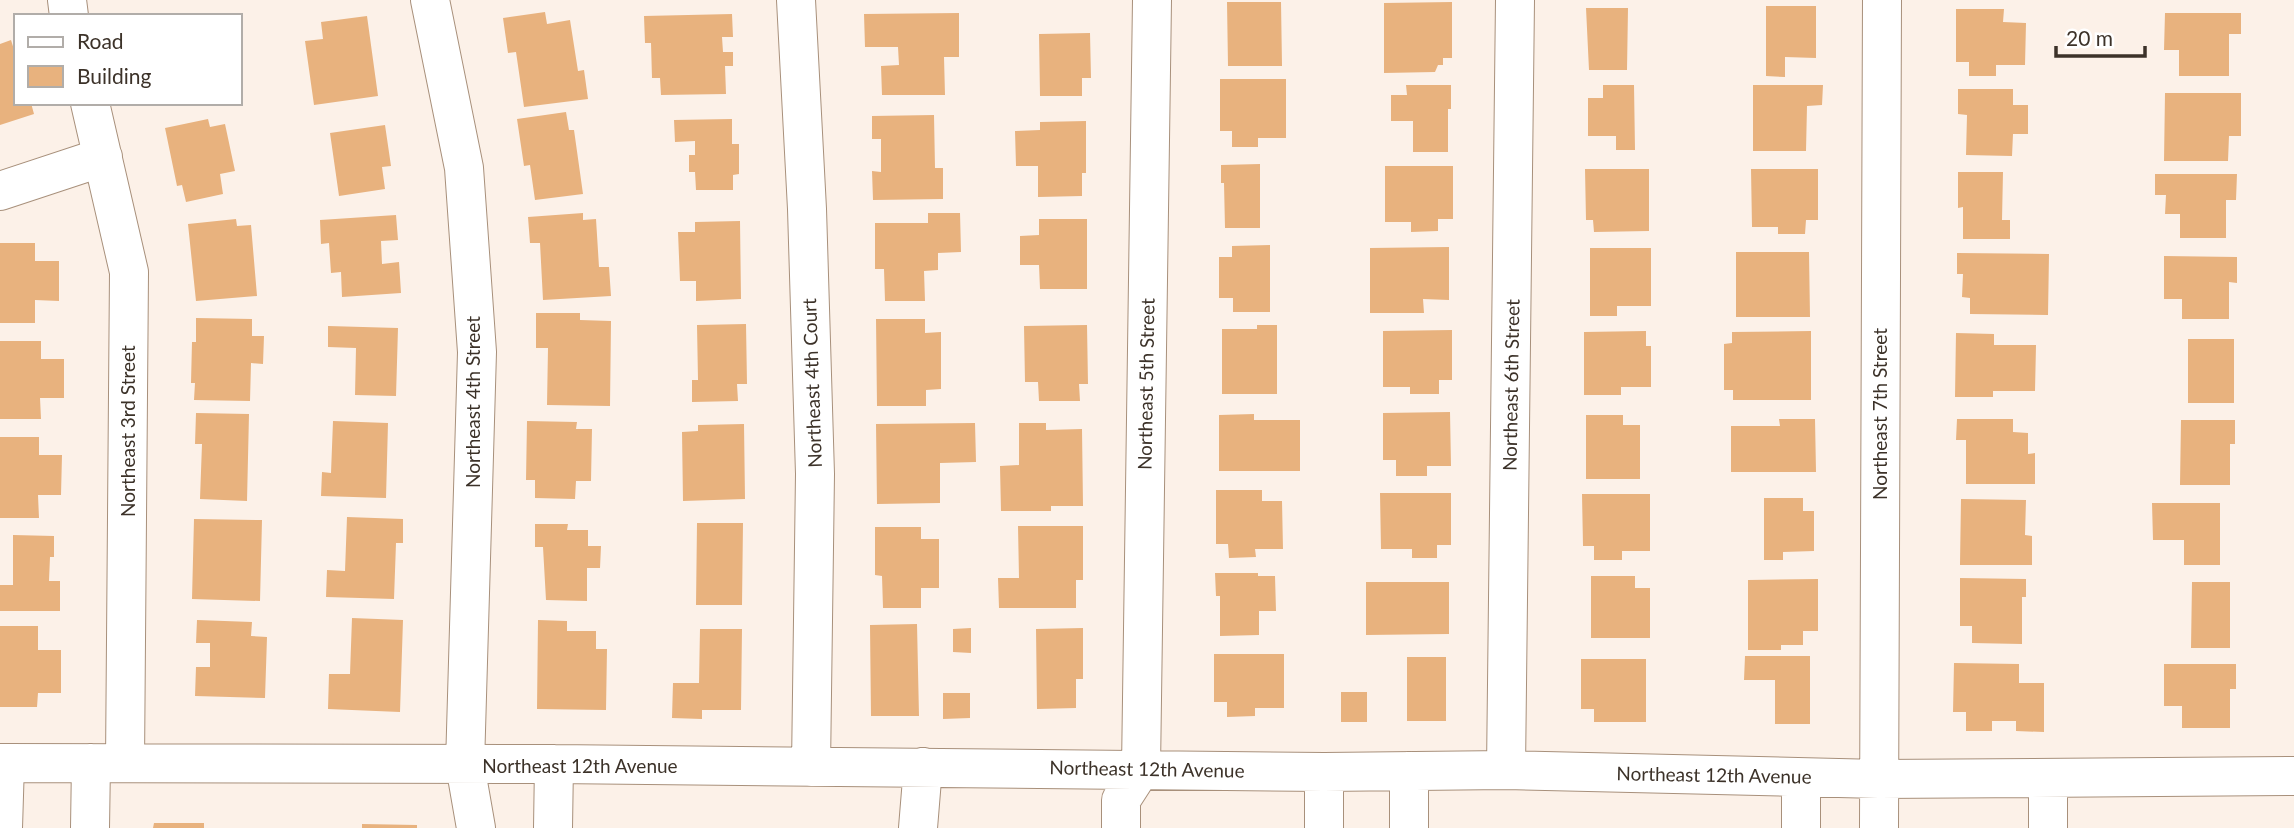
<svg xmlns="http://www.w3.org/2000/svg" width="2294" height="828" viewBox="0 0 2294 828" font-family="Lato,sans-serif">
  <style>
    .building { fill: #e8b27e }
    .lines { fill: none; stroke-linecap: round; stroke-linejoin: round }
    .minor-casing { stroke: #a8907b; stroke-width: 40 }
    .minor { stroke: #fff; stroke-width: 38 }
    .labels { text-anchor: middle; stroke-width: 6; stroke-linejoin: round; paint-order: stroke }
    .street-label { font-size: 19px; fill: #3c3229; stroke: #fff }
  </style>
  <rect width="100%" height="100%" fill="#fcf1e8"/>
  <path class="building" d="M1227 2H1281L1282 66H1228Z
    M1452 2V58H1443V65H1438L1435 72 1384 73V3Z
    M1766 6H1816V58L1785 57V77L1766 76Z
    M1586 8H1628L1627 70H1589Z
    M1956 9H2004L2003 22 2026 23 2025 65H1996V76H1969V62H1956Z
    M545 12 547 24 570 20 578 71 584 70 588 99 524 107 516 52 508 53 503 18Z
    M959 13V57H944L945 95H882L881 66 899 65 898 47H865L864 14Z
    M2165 13H2241V34H2229V76H2179V50H2164Z
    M732 14 733 37H722L723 52H733V66H725L726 94 661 95 660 78H652L651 43H645L644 16Z
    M367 16 378 96 314 105 305 41 323 39 321 22Z
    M1090 33 1091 78H1082V96H1040L1039 34Z
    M11 40 16 56V103H31L34 114 0 125V44Z
    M1220 79H1286V138H1258V147H1232V131H1220Z
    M1406 85H1451V109H1448V152H1413V121H1391V95H1407Z
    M1603 85H1634L1635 150H1616V136H1588V98H1603Z
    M1753 85H1823L1822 105 1807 106 1806 151H1753Z
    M1958 89H2013V105H2028V134H2013L2012 156 1966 155 1967 115 1958 114Z
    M2165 93H2241V136H2229L2228 161H2164Z
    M566 112 569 130H574L583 194 535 200 530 165 524 166 517 119Z
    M934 115 935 168H943V199L873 200 872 171 881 172V139H872V116Z
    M208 119 210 127 225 124 235 171 220 174 223 194 186 202 182 185 177 186 165 128Z
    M732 119V144H739V174L733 175V190H696L695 172H689V155H695V141L675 142 674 120Z
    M1086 121V173H1082V196L1038 197V166H1016L1015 131 1040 130V122Z
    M385 125 391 166 382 167 385 189 339 196 330 133Z
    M1260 164V228H1225L1224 183H1221V165Z
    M1385 166H1453V219H1438V231L1411 232V222H1385Z
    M1585 169H1649V231L1594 232 1593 220H1586Z
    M1751 169H1818V220H1806L1805 234H1778V227H1752Z
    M1958 172H2003L2002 220H2010V239H1963V207L1958 208Z
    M2155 174H2237L2236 200H2226V238H2180V214H2165L2166 195H2155Z
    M583 213V220L596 219 599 267H609L611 296 543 300 540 243H530L528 217Z
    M928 213H960L961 252 938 253V270L924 271 925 301H885L884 269H875V223H928Z
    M396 215 398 240 381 241 382 264 399 262 401 293 342 297 341 272 331 273 329 243 321 244 320 220Z
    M236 219 237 226 251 225 257 296 196 301 188 224Z
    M1039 219H1087V289H1040L1039 265H1020V236L1039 235Z
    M740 221 741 299 696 301V281H680L678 232H695V222Z
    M0 243H35V261H59V301L35 300V323H0Z
    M1270 245V312H1233V298H1219V257H1232V246Z
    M1449 247V300L1423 299 1424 313H1370V248Z
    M1590 248H1651V306H1617V316H1590Z
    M1736 252H1809L1810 317H1736Z
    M1957 253 2049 254 2048 315 1970 314V298L1962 297 1963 274H1957Z
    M2164 256 2237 257V283L2229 282V319H2182V299H2164Z
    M536 313H580V320L611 321 610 406 547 405 548 348H536Z
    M196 318 252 319V336H264L263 364 251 363 250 401 194 400 195 383H191L192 342H196Z
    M876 319H925V333L941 332V389L926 390V406H877Z
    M746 324 747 384H737L738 401 692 402V380H698L697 325Z
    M1087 325 1088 384H1079L1080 401H1039L1038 382H1025L1024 326Z
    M1257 325H1277V394H1222V329H1257Z
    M328 326 398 328 396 396 355 395 356 348 328 347Z
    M1452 330V380H1439V394H1410V387H1383V331Z
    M1646 331V346H1651V387H1621V395H1584V332Z
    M1811 331V400H1733V390H1724V344L1732 343V332Z
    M1956 333 1994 334V345H2036L2035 391H1993V397H1955Z
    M2188 339H2234V403H2188Z
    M0 341H41V359H64V398H40L41 419H0Z
    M1450 412 1451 466H1427V476H1396V460H1383V413Z
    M196 413 249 414 247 501 200 499 202 444H195Z
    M1254 414V420H1300V471H1219V415Z
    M1586 415H1623V425H1640V479H1586Z
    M1779 419H1815L1816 472H1731V426H1780Z
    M1957 419H2013V432L2028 433V454L2035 453V484H1966V440H1956Z
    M2181 420H2235V444H2230V485H2180Z
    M333 421 388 423 386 498 321 496 322 472 331 473Z
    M527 421 577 422 576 429H592L591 481H576L575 499 535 498V480H526Z
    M975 423 976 462 940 463V503L877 504 876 424Z
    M1019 423H1046V430L1082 429 1083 506H1051V511H1001L1000 466 1019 465Z
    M744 424 745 499 683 501 682 432 698 431V425Z
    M0 437H39V455H62L61 495H38L39 518H0Z
    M1216 490H1262V501H1282L1283 549H1255L1256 557 1229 558 1228 544H1216Z
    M1380 493H1451V545H1437V558H1412V549H1381Z
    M1582 494H1650V551H1622V560H1594V546H1583Z
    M1764 498H1803V511H1814V551L1783 552V560H1764Z
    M1961 499 2026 500 2025 535 2032 536V565H1960Z
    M2152 503H2220V565H2184V540H2153Z
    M347 517 403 519V543H396L394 599 326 597 327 570 345 571Z
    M194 519 262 520 260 601 192 599Z
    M697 523H743L742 605H696Z
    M535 524H568L567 530H588V546H601L600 568H587V601L546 600 543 547H535Z
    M1018 526H1083V580H1076V608H999L998 578H1019Z
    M875 527H921V539H939V588H921V608H883L882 576 875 575Z
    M13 535 54 536V557H50L49 581H60V611H0V585H13Z
    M1215 573H1258V576H1275L1276 611H1259V635L1220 636V596H1216Z
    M1591 576H1635V588H1650V638H1591Z
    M1960 578 2026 579V597H2022V644L1972 643V626H1960Z
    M1818 579V631H1803V645H1781V650H1748V580Z
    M1366 582H1449V634L1366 635Z
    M2192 582H2230V648H2191Z
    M352 618 403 620 400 712 328 709 329 674H350Z
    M197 620 252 622 251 636 267 637 265 698 195 696 196 667H210V643H196Z
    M538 620 567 621V631H596V649H607L606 710 537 709Z
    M917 624 919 716H871L870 625Z
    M0 626H38V650H61V693H38L37 707H0Z
    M971 628V653L953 652V629Z
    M1083 628V679H1076V708L1037 709 1036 629Z
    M700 629H742L741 710H702V719L672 718 673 683H699Z
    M1214 654H1284V708H1255V716L1227 717V702H1214Z
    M1745 656H1810V724H1775V680H1744Z
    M1407 657H1446V721H1407Z
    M1581 659H1646V722H1594V709H1581Z
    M1954 663 2019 664V683H2044V732L2016 731V721H1992V731H1966V712H1953Z
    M2164 664H2236V689H2230V728H2182V706H2164Z
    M1341 692H1367V722H1341Z
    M943 693H970V718L943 719Z
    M154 823H204V828H153Z
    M362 824 417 825V828H362Z"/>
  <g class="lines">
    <g class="minor-casing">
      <path id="minor" d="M67 0 69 16
        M430 0 464 168 477 352 465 765 476 828
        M796 0 807 209 815 474 811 767
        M90 103 129 272 125 763
        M0 191 103 157
        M0 763 554 764 1324 772 1506 770 1879 779 2294 776
        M1506 770 1515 0
        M1409 771V828
        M2048 778V828
        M3 828 5 763
        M90 828 91 763
        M553 828 554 764
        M918 828 923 767
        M1121 828V800L1141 769 1152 0
        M1324 828V772
        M1801 828V778
        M1879 828 1882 0"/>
    </g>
    <use href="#minor" class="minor"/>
  </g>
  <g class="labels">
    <g class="street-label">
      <text transform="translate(812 383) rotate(-92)" y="7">Northeast 4th Court</text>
      <text transform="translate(1146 384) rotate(-89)" y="7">Northeast 5th Street</text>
      <text transform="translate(1511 385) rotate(-89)" y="7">Northeast 6th Street</text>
      <text transform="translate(473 402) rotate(-90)" y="7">Northeast 4th Street</text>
      <text transform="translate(1880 414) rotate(-90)" y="7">Northeast 7th Street</text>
      <text transform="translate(128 431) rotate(-90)" y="7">Northeast 3rd Street</text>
      <text x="580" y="773">Northeast 12th Avenue</text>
      <text transform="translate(1147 769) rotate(1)" y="7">Northeast 12th Avenue</text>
      <text transform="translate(1714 775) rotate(1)" y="7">Northeast 12th Avenue</text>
    </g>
  </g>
  <rect x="14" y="14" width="228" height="91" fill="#ffffff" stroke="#b1ada9" stroke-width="2"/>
  <rect x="28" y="37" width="35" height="10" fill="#ffffff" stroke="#b1ada9" stroke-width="2"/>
  <text x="77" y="49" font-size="21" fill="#3c3229">Road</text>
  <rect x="28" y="66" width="35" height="21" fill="#e8b27e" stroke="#b1ada9" stroke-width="2"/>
  <text x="77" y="84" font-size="21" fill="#3c3229">Building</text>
  <path d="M2056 46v10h89v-10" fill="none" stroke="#3c3229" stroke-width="3.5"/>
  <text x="2066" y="46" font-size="21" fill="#3c3229" stroke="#ffffff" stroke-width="5" paint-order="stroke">20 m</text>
</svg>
